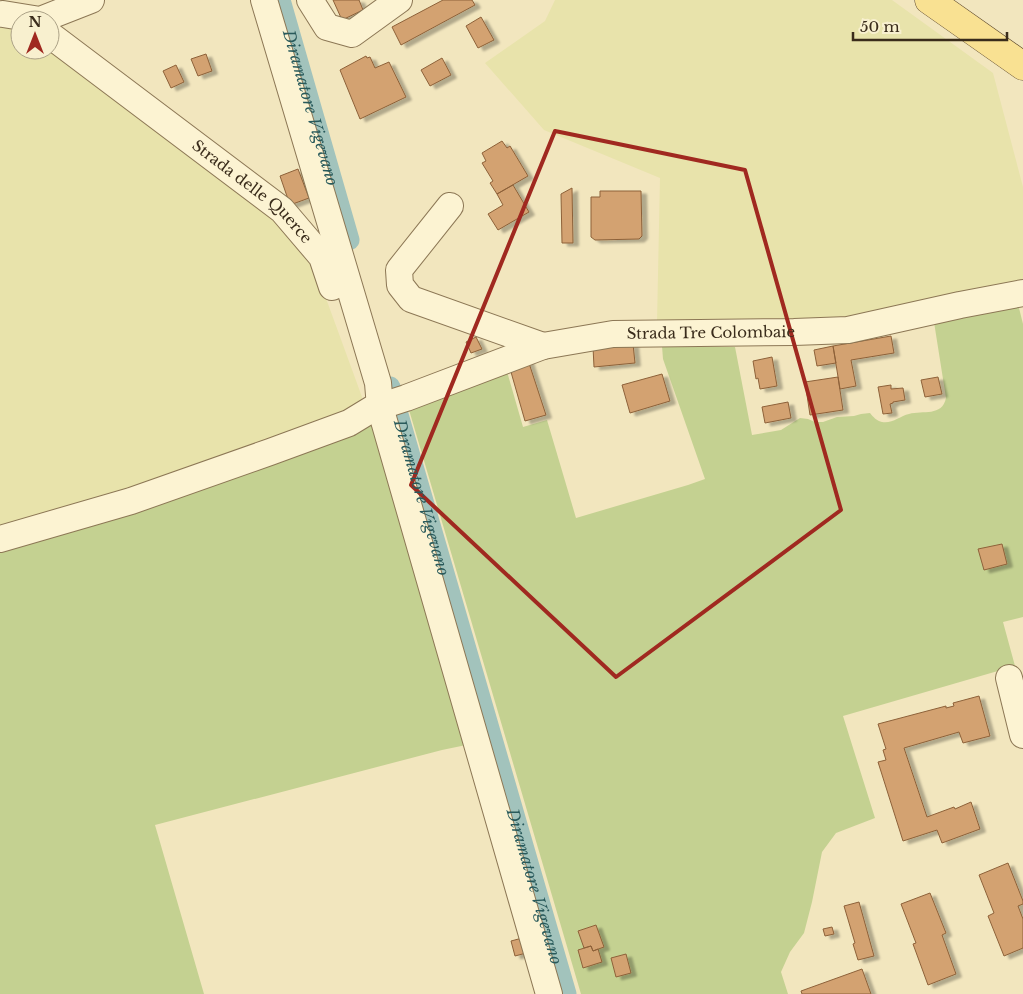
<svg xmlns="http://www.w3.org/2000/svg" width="1023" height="994" viewBox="0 0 1023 994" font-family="'Libre Baskerville',serif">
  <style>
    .farmland { fill: #e8e3ab }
    .green { fill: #c4d191 }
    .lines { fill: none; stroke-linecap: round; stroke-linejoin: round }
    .canal { stroke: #a2c3bc; stroke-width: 21 }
    .building { fill: #d3a271; stroke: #8d6139; filter: url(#shadow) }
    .minor-casing { stroke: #8c7755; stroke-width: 28 }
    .major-casing { stroke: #59442a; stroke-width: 29 }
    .minor { stroke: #fcf3d2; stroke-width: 26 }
    .major { stroke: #f9e192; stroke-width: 28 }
    .marked { fill: none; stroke: #a02920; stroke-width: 4; stroke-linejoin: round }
    .labels { text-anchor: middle; stroke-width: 5; stroke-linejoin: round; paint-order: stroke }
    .street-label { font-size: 15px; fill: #3a2c1b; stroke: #f8f0cf }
    .water-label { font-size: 16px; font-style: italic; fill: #295a5b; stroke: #f8f0cf }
  </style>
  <defs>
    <filter id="shadow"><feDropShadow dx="5.5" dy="3" stdDeviation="1" flood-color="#0004"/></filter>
  </defs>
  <rect width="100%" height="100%" fill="#f2e6be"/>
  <path class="farmland" d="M555 0H892L993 73 1023 187V282L832 321 657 323 660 178 544 130 485 63 545 21Z
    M0 20 20 27V50H50L265 208 312 260 362 397V407L336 421 0 531Z"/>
  <path class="green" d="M1018 304 1023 324V617L1003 622 1015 666 843 716 875 818 836 833 822 852 812 902 804 933 790 952 781 972 788 994H581L407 403 506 368 523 427 547 420 576 518 688 485 705 479 663 359 662 346 735 347 752 435 781 430 800 418 808 419 815 422H823L837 417 854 416 861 414 870 413C873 417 877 421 882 422 892 424 900 416 909 414 923 410 942 417 946 398L934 322Z
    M373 417 471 744 442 750 155 825 204 994H0V543Z"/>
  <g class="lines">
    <g class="canal">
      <path id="s1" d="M280 0 349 240"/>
      <path id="s2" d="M390 387 566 994"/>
    </g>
  </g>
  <path class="building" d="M333 0H359L363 10 342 20Z
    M443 0H472L475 5 401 45 392 27Z
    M481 17 494 40 478 48 466 26Z
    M206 54 212 71 198 76 191 59Z
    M366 56 367 58 370 57 375 68 389 62 406 97 360 119 340 70Z
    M442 58 451 75 430 86 421 70Z
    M176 65 184 82 171 88 163 71Z
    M502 141 507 148 510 146 528 176 497 194 490 183 493 181 482 163 486 161 482 153Z
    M298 169 309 198 290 205 280 176Z
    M513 185 529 212 498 230 488 214 503 205 497 194Z
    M572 188 573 243H562L561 194Z
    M600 191H641L642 236 639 239 595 240 591 237V197H600Z
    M891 336 894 353 851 360 856 386 840 389 833 346Z
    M476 337 482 349 471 353 466 342Z
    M633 344 635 363 594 367 593 347Z
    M833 346 836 363 817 366 814 350Z
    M527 357 546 415 525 421 509 365Z
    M772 357 777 386 760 389 758 378 756 379 753 361Z
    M662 374 670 401 630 413 622 385Z
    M838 377 843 410 810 415 805 382Z
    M938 377 942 394 925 397 921 380Z
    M891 385V389L903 388 905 400 893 402V403L890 404 892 413 883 414 878 387Z
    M788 402 791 418 765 423 762 407Z
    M1002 544 1007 564 984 570 978 549Z
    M979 696 990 736 963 743 959 732 904 748 927 817 954 807 955 809 971 802 980 829 942 843 937 830 903 841 878 762 886 760 883 750 886 749 878 724 946 706V708L954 706 953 703Z
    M1008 863 1023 901V904L1018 906 1023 919V948L1004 956 988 916 994 913 979 875Z
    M930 893 946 933 942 935 956 974 928 985 913 944 916 943 901 904Z
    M859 902 874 956 858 960 853 944 855 943 844 906Z
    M596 925 604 947 593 951 591 946 584 948 578 931Z
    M832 927 834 934 825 936 823 929Z
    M526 937 530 952 515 956 511 941Z
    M591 946 593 951 598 949 602 962 583 968 578 950Z
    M626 954 631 973 616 977 611 958Z
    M862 969 871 994H802L801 991Z"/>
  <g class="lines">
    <g class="minor-casing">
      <g id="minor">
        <path d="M264 0 378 383 380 407 549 994"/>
        <path d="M310 0 327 27 352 34 399 0"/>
        <path d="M3 14 40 20 91 0"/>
        <path id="s3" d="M50 35 282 210 322 257 332 287"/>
        <path d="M450 206 399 270 400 285 411 299 543 346"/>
        <path id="s4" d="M0 539 131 501 270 452 349 423 372 409 406 398 543 346 613 334 794 332 848 330 960 305 1023 293"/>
        <path d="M1009 678 1023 735"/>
      </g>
    </g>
    <g class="major-casing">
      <path id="major" d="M929 0 1023 66"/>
    </g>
    <use href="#minor" class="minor"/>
    <use href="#major" class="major"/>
  </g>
  <path class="marked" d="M555 131 745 170 841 510 616 677 411 485Z"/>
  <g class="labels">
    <g class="street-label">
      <text dy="5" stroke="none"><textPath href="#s3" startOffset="256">Strada delle Querce</textPath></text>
      <text dy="5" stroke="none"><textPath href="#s4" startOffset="746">Strada Tre Colombaie</textPath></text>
    </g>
    <g class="water-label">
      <text dy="6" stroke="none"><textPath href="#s1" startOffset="112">Diramatore Vigevano</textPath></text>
      <text dy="6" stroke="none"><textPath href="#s2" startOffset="115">Diramatore Vigevano</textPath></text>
      <text dy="6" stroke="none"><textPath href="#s2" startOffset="520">Diramatore Vigevano</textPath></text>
    </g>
  </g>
  <g transform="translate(35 35)"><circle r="24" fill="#f8f0cf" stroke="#aca287"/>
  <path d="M0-4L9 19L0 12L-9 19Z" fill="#a02920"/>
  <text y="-8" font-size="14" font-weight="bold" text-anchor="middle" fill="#3a2c1b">N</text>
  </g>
  <path d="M853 32v8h154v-8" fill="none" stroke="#3a2c1b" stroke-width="2.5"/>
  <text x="860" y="32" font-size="15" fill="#3a2c1b" stroke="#f8f0cf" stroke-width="4" paint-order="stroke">50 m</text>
</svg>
